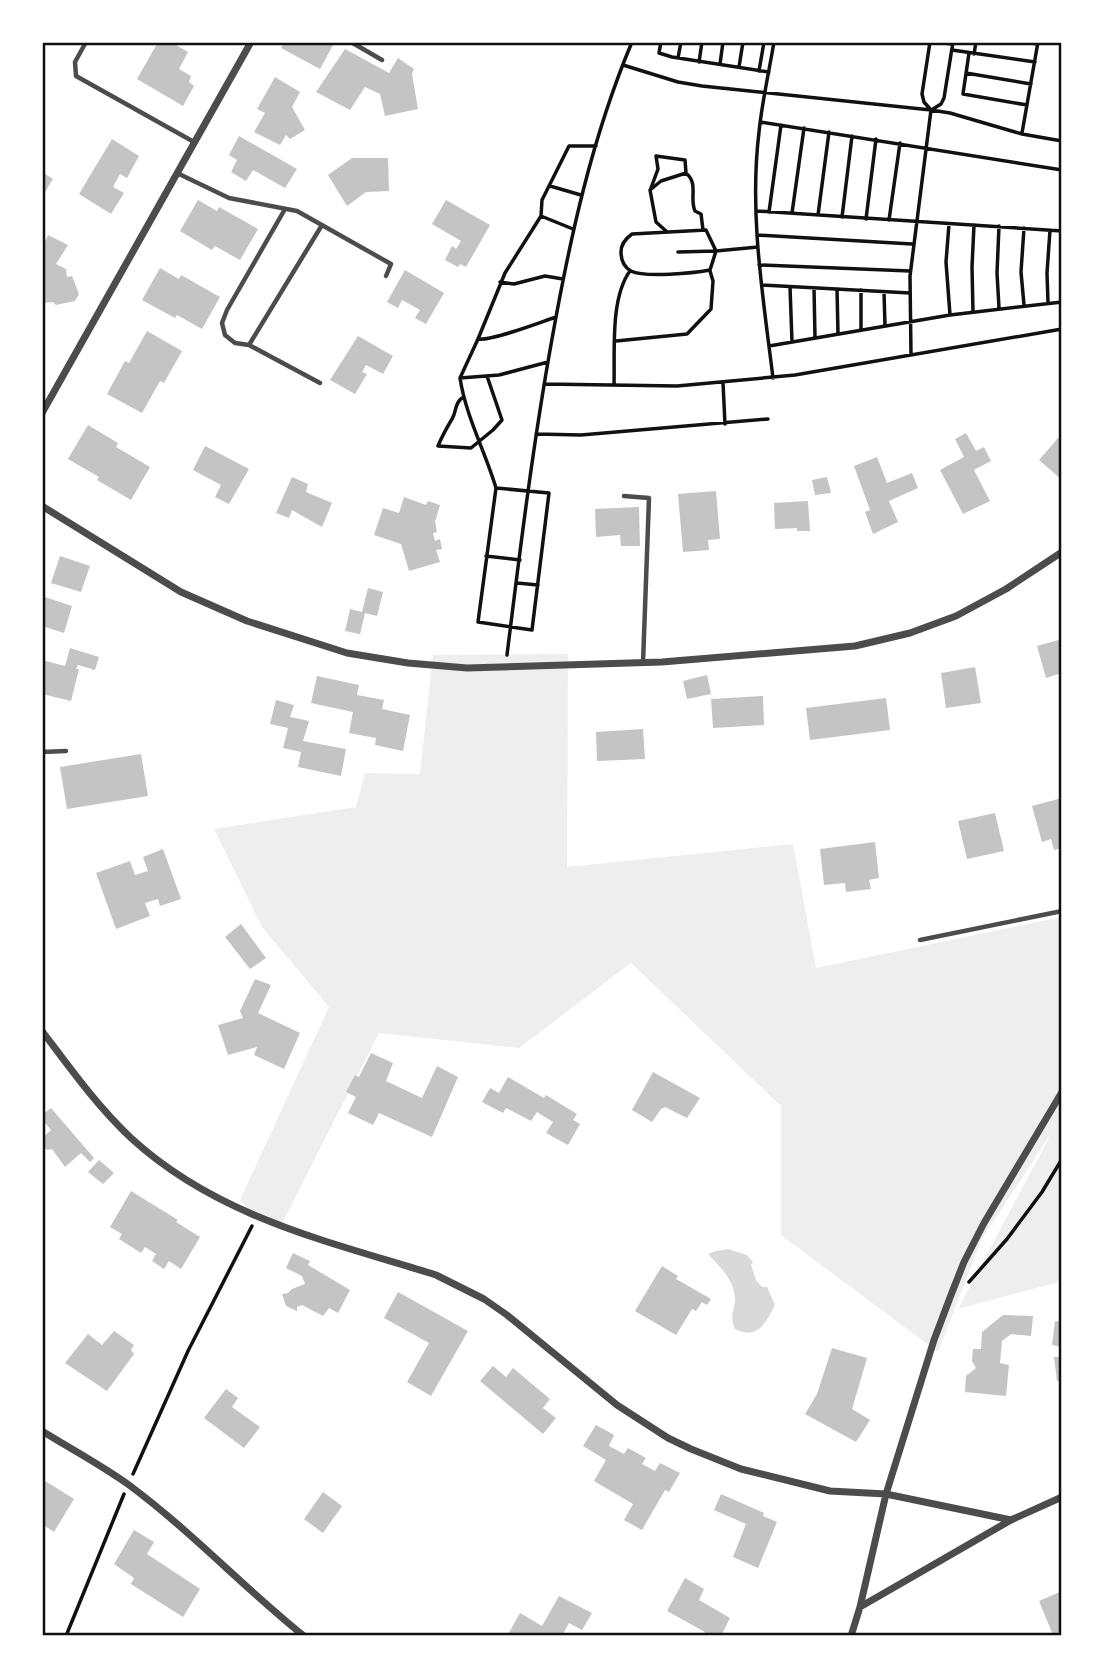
<svg xmlns="http://www.w3.org/2000/svg" width="1104" height="1678" viewBox="0 0 1104 1678" font-family="'Crimson Pro',serif">
  <style>
    .green { fill: #eee }
    .water { fill: #d9d9d9 }
    .building { fill: #c4c4c4 }
    .lines { fill: none; stroke-linecap: round; stroke-linejoin: round }
    .path { stroke: #111; stroke-width: 3.5 }
    .service { stroke: #4c4c4c; stroke-width: 4.5 }
    .minor { stroke: #4c4c4c; stroke-width: 7 }
    .neatline { fill: none; stroke: #111; stroke-width: 2.5 }
  </style>
  <rect width="100%" height="100%" fill="#fff"/>
  <path class="green" d="M568 654 567 867 793 844 816 968 1062 917V1281L958 1309 1052 1132 982 1239 938 1352 781 1235V1106L631 963 519 1048 379 1033 279 1229 256 1217 240 1200 329 1007 262 927 214 829 356 807 365 773 420 774 433 655Z"/>
  <path class="water" d="M728 1249 747 1255 753 1262 751 1265 756 1280 762 1287H767L775 1305C766 1323 757 1340 735 1329 730 1319 733 1312 735 1302 736 1282 721 1268 708 1254L716 1251Z"/>
  <path class="building" d="M158 42H171L188 52 179 69 191 76 189 82 194 86 183 106 137 79Z
    M285 42H328L333 45 320 69 281 48Z
    M345 49 389 73 398 58 414 69 412 74 418 109 385 116 380 94 365 87 350 110 316 92Z
    M275 77 300 92 292 107 305 130 290 139 286 135 280 145 254 132 265 113 257 109Z
    M239 136 297 169 285 188 253 170 246 181 231 172 237 160 229 155Z
    M112 139 139 156 127 178 120 174 113 187 124 193 111 214 79 194Z
    M352 158H388L389 191 366 192 347 206 328 175Z
    M42 172 53 179 42 197Z
    M198 200 217 211 219 207 258 229 240 260 215 246 212 250 180 231Z
    M446 200 490 225 466 267 460 264 458 267 445 260 452 246 456 249 461 241 432 224Z
    M48 235 68 245 56 264 66 269 67 277 72 276 79 294 75 301 56 305 53 302 42 303V248Z
    M160 268 179 279 181 275 220 297 202 329 177 315 175 318 142 300Z
    M405 270 444 293 426 324 415 318 420 310 402 300 398 308 387 302Z
    M147 331 182 351 164 383 160 381 142 413 107 394 125 361 129 363Z
    M358 336 393 356 383 374 366 365 362 372 367 374 355 394 330 380Z
    M88 425 118 443 116 447 150 467 131 500 97 480 99 477 68 459Z
    M966 433 976 451 984 447 991 461 974 470 990 501 963 514 940 470 964 457 955 439Z
    M1058 438 1062 442V480L1039 460Z
    M205 446 249 469 229 504 215 497 221 485 193 470Z
    M877 457 887 483 912 473 918 488 889 501 898 522 873 534 865 512 870 510 854 466Z
    M292 477 308 484 306 492 332 503 322 527 292 510 289 518 276 513Z
    M827 477 831 493 815 495 812 480Z
    M716 491 720 539 708 540 709 550 683 552 678 494Z
    M404 497 426 505 428 501 440 505 435 522 437 532 433 533 435 541 440 539 442 549 436 550 440 562 409 571 401 544 374 535 383 508 399 513Z
    M808 501 810 531H797V528L775 529 774 503Z
    M639 507 640 546H621L620 535 596 537 595 509Z
    M60 556 90 566 81 592 51 583Z
    M368 588 383 592 377 616 365 613 360 634 345 631 350 609 362 612Z
    M42 596 72 606 64 633 42 626Z
    M1062 639V673L1046 678 1037 646Z
    M70 648 99 657 95 670 78 665 76 669H79L71 701 42 694V660L65 666Z
    M975 667 981 703 946 708 941 673Z
    M707 675 711 694 687 699 683 681Z
    M317 676 359 685 357 695 384 700 382 709 410 715 403 751 375 745 376 738 349 733 353 712 311 703Z
    M763 696 764 725 713 728 711 699Z
    M886 698 890 730 810 740 806 708Z
    M276 700 294 705 290 717 309 721 303 741 346 749 341 776 298 767 301 752 283 748 288 728 270 724Z
    M643 729 645 759 597 761 596 732Z
    M141 754 148 796 67 809 60 767Z
    M1062 798V848L1054 850 1051 839 1042 842 1032 806Z
    M995 813 1004 851 967 859 958 821Z
    M875 842 879 878 869 880 871 889 846 892 845 883 824 885 820 849Z
    M163 849 181 899 160 906 158 899 145 903 150 916 116 929 96 873 130 861 135 875 148 871 143 857Z
    M241 924 266 958 250 969 225 937Z
    M255 979 271 985 258 1013 300 1033 284 1069 254 1055 257 1047 228 1055 218 1025 243 1018 240 1011Z
    M371 1053 393 1063 386 1081 422 1098 437 1066 458 1077 432 1137 379 1113 373 1125 348 1113 356 1097 346 1092 355 1075 359 1077Z
    M653 1072 700 1098 687 1118 665 1107 661 1109 652 1122 632 1110Z
    M508 1077 544 1098 546 1095 577 1114 573 1120 580 1124 568 1145 546 1133 553 1122 537 1112 531 1121 506 1108 503 1113 482 1102 490 1088 499 1093Z
    M51 1108 94 1158 90 1162 81 1153 65 1167 52 1149 47 1150 42 1145V1138L51 1130 42 1119V1115Z
    M99 1160 114 1173 103 1184 88 1172Z
    M131 1191 178 1220 176 1222 200 1237 181 1269 169 1261 164 1269 152 1261 156 1254 145 1247 141 1253 119 1239 122 1234 110 1227Z
    M293 1253 310 1261 308 1265 350 1290 338 1313 329 1308 323 1316 302 1305 297 1307V1311L286 1306 282 1294 288 1293 292 1289 305 1284 302 1276 286 1268Z
    M662 1266 678 1276 676 1279 711 1299 707 1305 702 1302 696 1311 692 1309 676 1335 635 1311Z
    M398 1292 468 1331 431 1396 407 1382 429 1343 384 1318Z
    M1003 1315 1033 1316 1031 1336 1011 1334 1002 1341 1000 1363 1009 1365 1006 1396 965 1392 966 1376 976 1368 972 1361 973 1349H981L982 1332Z
    M1055 1321 1062 1322V1347L1052 1345Z
    M114 1331 134 1345 131 1350 134 1354 107 1391 65 1363 88 1334 102 1345Z
    M832 1348 867 1358 852 1409 870 1420 856 1442 805 1414 817 1394Z
    M1054 1357H1062V1381H1057Z
    M493 1366 506 1377 513 1368 550 1399 543 1408 556 1418 543 1434 480 1381Z
    M226 1389 238 1398 232 1407 260 1427 244 1448 204 1418Z
    M596 1425 614 1435 609 1446 624 1454 628 1448 646 1458 642 1464 655 1471 660 1463 680 1473 669 1492 665 1490 642 1530 624 1520 633 1504 594 1481 606 1460 583 1446Z
    M42 1479 74 1499 54 1532 42 1524Z
    M323 1492 342 1506 323 1533 304 1519Z
    M721 1494 764 1513 763 1516 777 1522 758 1568 733 1557 746 1524 714 1510Z
    M134 1530 154 1542 147 1554 200 1589 183 1617 131 1584 134 1578 114 1564Z
    M685 1578 704 1589 699 1600 730 1618 721 1636H702L705 1632 667 1611Z
    M1062 1591V1631L1053 1635 1039 1601Z
    M559 1596 592 1613 582 1630 569 1623 562 1636H507L520 1613 542 1626Z"/>
  <g class="lines">
    <path class="path" d="M661 42 659 53 672 57 769 72
      M935 42 952 44
      M1027 42 1037 44
      M1060 42H1062
      M952 50 1035 62
      M969 53 963 94 1027 105
      M974 54 976 42
      M678 58 681 42
      M699 62 702 42
      M720 64 723 42
      M623 65 678 82 702 86 931 110 950 113 1022 134 1062 141
      M739 67 743 42
      M759 71 764 42
      M966 73 1031 84
      M933 109 941 104 944 98 953 42
      M760 122 1062 170
      M1022 133 1038 42
      M550 186 581 195
      M651 188 658 169 656 156 685 160 686 173
      M757 211 1062 231
      M769 212 781 125
      M792 213 804 128
      M818 215 829 132
      M541 216 542 200 569 146H596
      M842 217 852 136
      M866 219 876 139
      M889 220 900 143
      M949 224 946 262 950 315
      M999 226 997 273 999 308
      M1024 228 1021 272 1024 305
      M666 231 656 222 650 190 661 181 686 173C699 184 689 198 695 211L701 214 703 230
      M757 235 912 244
      M678 252 716 251 710 270C694 273 645 278 631 271 624 267 621 260 621 252 621 244 625 239 632 234L706 230 716 251 758 247
      M759 265 910 271
      M500 282 514 284 545 276 563 279
      M762 285 910 293
      M790 287 792 342
      M814 288 815 338
      M837 289 838 334
      M861 290V330
      M884 292 885 326
      M1048 303 1047 273 1050 230
      M973 312 972 267 974 225
      M556 317C538 323 492 341 478 339L505 273 541 216 573 229
      M616 341 687 334 711 309 713 281 710 271
      M769 346 950 315 1062 302
      M911 355 910 276 931 110 924 102 922 94 930 42
      M460 378 478 339
      M773 378C763 296 749 214 759 132 762 102 769 72 774 42
      M723 383 725 424
      M544 384 677 386 795 375 1062 329
      M614 385C615 352 610 298 630 271
      M462 398C454 404 457 411 452 419 446 429 443 434 438 446L471 448 493 430 502 420 487 376
      M536 434 581 435 768 419
      M496 488 549 493 532 630 478 622Z
      M496 488C485 451 466 417 460 378L499 375 548 362
      M486 556 520 560
      M517 583 538 585
      M507 655C520 550 533 444 552 339 570 238 592 137 632 42
      M969 1282 1007 1239 1042 1192 1062 1159
      M133 1474 188 1351 252 1226
      M66 1636 124 1494"/>
    <path class="service" d="M86 42 75 62 76 76 194 142
      M351 42 382 60
      M177 173 229 198 297 211 391 264 386 276
      M285 209 227 310 222 323 225 335 235 343 249 345 320 383
      M249 345 322 225
      M624 496 649 498 643 663
      M42 752 66 751
      M920 940 1062 911"/>
    <path class="minor" d="M42 413 251 42
      M42 506 181 592 247 621 347 653 408 663 467 668 662 662 855 646 910 633 956 616 1006 589 1062 552
      M42 1031C70 1068 97 1106 131 1138 217 1217 327 1241 436 1275L484 1299 507 1315 617 1405 668 1438 691 1449 741 1469 830 1491 886 1494 1011 1520
      M42 1431C71 1449 101 1465 129 1485 191 1531 244 1588 304 1636
      M860 1607 1011 1520 1062 1497
      M851 1636 860 1607 886 1494 934 1340 951 1295 964 1262 984 1223 1062 1092"/>
  </g>
  <rect width="1104" height="1678" fill="none" stroke="#ffffff" stroke-width="88"/>
  <rect x="44" y="44" width="1016" height="1590" class="neatline"/>
</svg>
